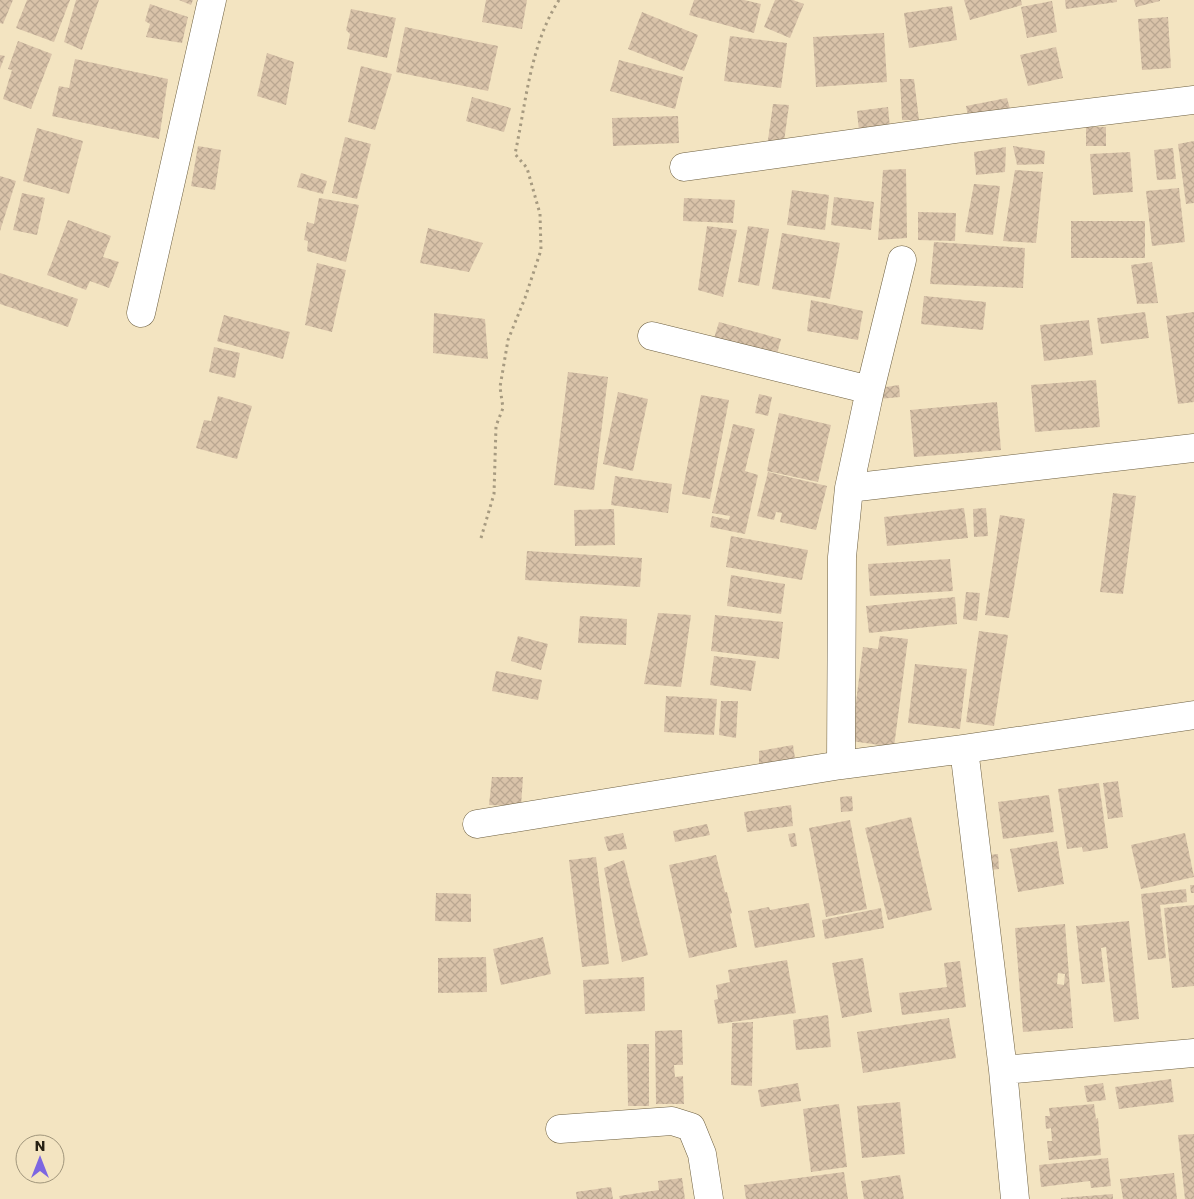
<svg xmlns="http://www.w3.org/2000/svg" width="1194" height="1199" viewBox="0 0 1194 1199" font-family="Poppins,sans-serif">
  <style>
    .building { fill: url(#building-cross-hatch); fill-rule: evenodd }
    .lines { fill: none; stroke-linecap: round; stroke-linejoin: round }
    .minor-casing { stroke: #6d5f40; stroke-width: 29 }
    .path { stroke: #a69a80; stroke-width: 3; stroke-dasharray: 2.5 4; stroke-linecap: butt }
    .minor { stroke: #fff; stroke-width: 28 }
  </style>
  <defs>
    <pattern id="building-cross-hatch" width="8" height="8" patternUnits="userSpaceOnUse" patternTransform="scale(1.25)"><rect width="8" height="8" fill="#d9c3a9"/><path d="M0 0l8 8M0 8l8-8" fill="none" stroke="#baa791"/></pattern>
  </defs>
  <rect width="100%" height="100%" fill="#f3e4c1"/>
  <path class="building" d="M0 0H13L3 24 0 23Z
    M27 0H70L54 42 16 28Z
    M76 0H99L82 50 64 42Z
    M179 0H193L191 5Z
    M486 0H527L522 29 482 22Z
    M694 0H744L761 4 754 33 689 15Z
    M775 0H793L804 4 790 38 764 27Z
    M964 0H1021L1022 5 970 20Z
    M1065 0H1117V2L1066 9Z
    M1134 0H1160V1L1136 7Z
    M1052 1 1057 32 1027 38 1021 7Z
    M150 4 188 17 182 43 146 37 150 24 145 21Z
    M952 6 957 40 909 48 904 13Z
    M351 9 396 18 387 58 347 49 350 34 346 30Z
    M642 12 698 35 684 71 628 49Z
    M1168 17 1171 68 1142 70 1138 19Z
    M405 27 498 46 488 91 396 72Z
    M884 33 887 82 816 87 813 37Z
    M730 36 787 43 781 88 724 81Z
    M18 41 52 54 31 109 3 99 12 70 8 69Z
    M1056 47 1063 78 1028 86 1020 55Z
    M267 53 294 62 286 105 257 96Z
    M0 55 5 56 0 69Z
    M75 59 168 79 159 139 52 116 59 86 69 88Z
    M619 60 683 77 675 109 610 91Z
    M361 66 392 74 375 130 348 122Z
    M900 79H914L919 120H902Z
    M472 97 511 108 504 132 466 121Z
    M1007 98 1011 112 969 121 966 106Z
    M773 104 789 105 783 149 767 147Z
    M888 107 890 128 859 131 857 111Z
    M678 116 679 143 613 146 612 118Z
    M1086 127H1106V146H1086Z
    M37 128 83 141 69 194 23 181Z
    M345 137 371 144 357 199 332 193Z
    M1194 141V203L1186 204 1178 144Z
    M198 146 221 150 215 190 191 186Z
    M1013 146 1045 151 1044 164 1017 165Z
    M1006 147 1005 172 976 175 974 152Z
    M1173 148 1176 179 1157 180 1154 150Z
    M1130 152 1133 192 1093 195 1090 154Z
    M906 169 907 238 878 240 883 170Z
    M1015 170 1043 172 1036 243 1003 241Z
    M301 173 327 181 323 194 297 187Z
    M0 176 16 181 0 231Z
    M974 184 1000 186 993 235 965 232Z
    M1179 188 1185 242 1152 246 1146 191Z
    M792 190 829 195 825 230 787 225Z
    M22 193 45 198 37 235 13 230Z
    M834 197 874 202 871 230 831 225Z
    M319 198 359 205 346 262 307 251 308 241 304 240 307 222 314 224Z
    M684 198 735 200 733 223 683 221Z
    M918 212 956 213 955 241 918 240Z
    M68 220 111 236 103 257 119 262 109 288 90 281 86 290 47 275Z
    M1071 221H1145V258H1071Z
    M707 226 737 230 723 297 698 290Z
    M748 226 769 229 759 286 738 282Z
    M428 228 483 243 469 272 420 263Z
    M782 233 840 243 830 299 772 289Z
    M934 242 1025 248 1023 288 930 284Z
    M1152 262 1158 303 1137 304 1131 265Z
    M317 263 346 270 332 332 305 325Z
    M0 273 78 299 68 327 0 304Z
    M924 296 986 302 983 330 921 324Z
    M811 300 863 311 858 340 807 331Z
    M1145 312 1149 338 1101 344 1097 318Z
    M1194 312V402L1178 404 1166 316Z
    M434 313 485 319 488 359 433 353Z
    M224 315 290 332 283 359 217 341Z
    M1089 320 1093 355 1044 361 1040 325Z
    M719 322 781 339 774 365 711 348Z
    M214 347 240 353 235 378 209 372Z
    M568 372 608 377 594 490 554 485Z
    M1096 380 1100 427 1035 432 1031 385Z
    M899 385 900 397 879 399V388Z
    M618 392 648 399 633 471 603 464Z
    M759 394 772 397 768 416 755 413Z
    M701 395 729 400 710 499 682 494Z
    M218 396 252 406 237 459 196 448 204 420 211 421Z
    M997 402 1001 450 914 457 910 410Z
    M779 413 831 425 818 482 767 471Z
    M733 424 755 429 745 471 758 475 745 534 710 527 712 516 729 520 730 516 712 513Z
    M768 472 827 486 816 530 780 522 782 513 776 512 774 520 757 516Z
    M615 476 672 484 668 513 611 505Z
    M1113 493 1136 496 1123 594 1100 592Z
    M964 508 968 538 887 546 884 517Z
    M986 508 988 536 974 537 973 509Z
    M614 509 615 545 575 546 574 510Z
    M1000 515 1025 519 1009 618 985 615Z
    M731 536 808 550 802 580 726 567Z
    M527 551 642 558 640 587 525 580Z
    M950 559 953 591 870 596 868 564Z
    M731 575 785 584 781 614 727 606Z
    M966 592 980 593 977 621 963 619Z
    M955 597 957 624 869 633 866 606Z
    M658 613 691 615 681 687 644 684Z
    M715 615 783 622 779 659 711 651Z
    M580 616 627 619 626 645 578 643Z
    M979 631 1008 635 994 726 966 722Z
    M518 636 548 644 541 670 511 661Z
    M880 636 908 639 894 747 851 741 863 647 878 649Z
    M714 656 756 661 751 691 710 685Z
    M915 664 967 669 960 729 908 723Z
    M496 671 542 680 538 700 492 691Z
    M666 696 717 699 714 735 664 732Z
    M721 701H738L736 738 719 735Z
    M793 745 796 765 759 770V751Z
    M492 777H523L521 806 489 805Z
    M1118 781 1123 817 1108 819 1103 783Z
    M1099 783 1108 848 1083 852 1082 847 1067 849 1058 789Z
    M1049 795 1054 832 1003 839 998 802Z
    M852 796 853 811 841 812 840 797Z
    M791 805 793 826 747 832 744 812Z
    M911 817 932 910 888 920 865 828Z
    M850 820 867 909 826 917 809 828Z
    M707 824 710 835 675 842 673 831Z
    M623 833 627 849 608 851 604 837Z
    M795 833 797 846 791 847 788 834Z
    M1185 833 1194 877 1141 889 1131 845Z
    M1057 841 1064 884 1018 892 1010 849Z
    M998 854 999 869 983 871 982 856Z
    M716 855 725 892H727L732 913 730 914 737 947 689 958 669 865Z
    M596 857 609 964 582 967 569 860Z
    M624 860 648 955 622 962 604 868Z
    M1190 885H1194V893H1191Z
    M1186 889 1187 902 1160 905 1166 958 1148 960 1141 894Z
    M436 893 471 894V922L435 921Z
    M809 903 815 937 755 948 748 911 769 907 770 910Z
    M1194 905V986L1172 988 1164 908Z
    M881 908 884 928 825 939 822 920Z
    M1129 921 1139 1019 1114 1022 1106 947 1101 948 1105 982 1082 984 1076 926Z
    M1065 924 1073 1028 1023 1032 1015 928ZM1058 973 1065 974 1064 985 1057 984Z
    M543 937 551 974 501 985 493 949Z
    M486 957 487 992 438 993V958Z
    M863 958 872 1012 842 1018 832 963Z
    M787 960 796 1013 718 1024 714 1000 718 999 716 985 730 982 728 970Z
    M960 961 966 1007 902 1015 899 993 947 987 944 963Z
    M644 977 645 1011 585 1014 583 980Z
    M828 1015 831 1047 796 1050 793 1020Z
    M949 1018 956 1058 863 1073 857 1032Z
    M753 1022 752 1086 731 1085 732 1023Z
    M682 1030 683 1065H674L675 1077 683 1076 684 1104H656L655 1031Z
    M627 1044H649V1106H628Z
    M1171 1079 1174 1102 1119 1109 1115 1087Z
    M798 1083 801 1101 761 1107 758 1090Z
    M1103 1083 1106 1100 1087 1102 1084 1086Z
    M900 1102 905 1154 862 1158 857 1106Z
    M839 1104 847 1167 811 1172 803 1109Z
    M1094 1104 1096 1119 1098 1118 1101 1155 1049 1160 1047 1141H1052L1051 1128 1046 1129 1045 1116H1050L1049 1108Z
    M1194 1134V1199H1185L1178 1135Z
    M1108 1158 1111 1186 1091 1188 1090 1181 1041 1187 1039 1165Z
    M844 1172 848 1199H746L744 1185Z
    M1174 1173 1177 1199H1123L1120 1179Z
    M900 1175 904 1199H864L861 1181Z
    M682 1178 685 1199H620L619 1196 659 1190 658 1181Z
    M611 1187 613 1199H577L576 1192Z
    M1113 1194V1199H1061V1198Z"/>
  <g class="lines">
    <g class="minor-casing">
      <path id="minor" d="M684 167 956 129 1194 100
        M141 313 212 0
        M652 336 870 390
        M849 488 1194 448
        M964 749 1003 1070 1015 1199
        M841 765 842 557 849 488 870 390 902 260
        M477 824 841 765 964 749 1194 715
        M1003 1070 1194 1053
        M560 1129 672 1121 691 1127 702 1154 709 1199"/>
    </g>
    <path class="path" d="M481 538 494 494 496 426 503 408 500 387 508 340 525 298 541 250 540 214 527 168 515 154C526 103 530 45 559 0"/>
    <use href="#minor" class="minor"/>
  </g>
  <g transform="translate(40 1159)"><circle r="24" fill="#f3e4c1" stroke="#a1967c"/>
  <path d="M0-4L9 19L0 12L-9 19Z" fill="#7c66e1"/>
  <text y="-8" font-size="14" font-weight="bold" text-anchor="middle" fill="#272114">N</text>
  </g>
</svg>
